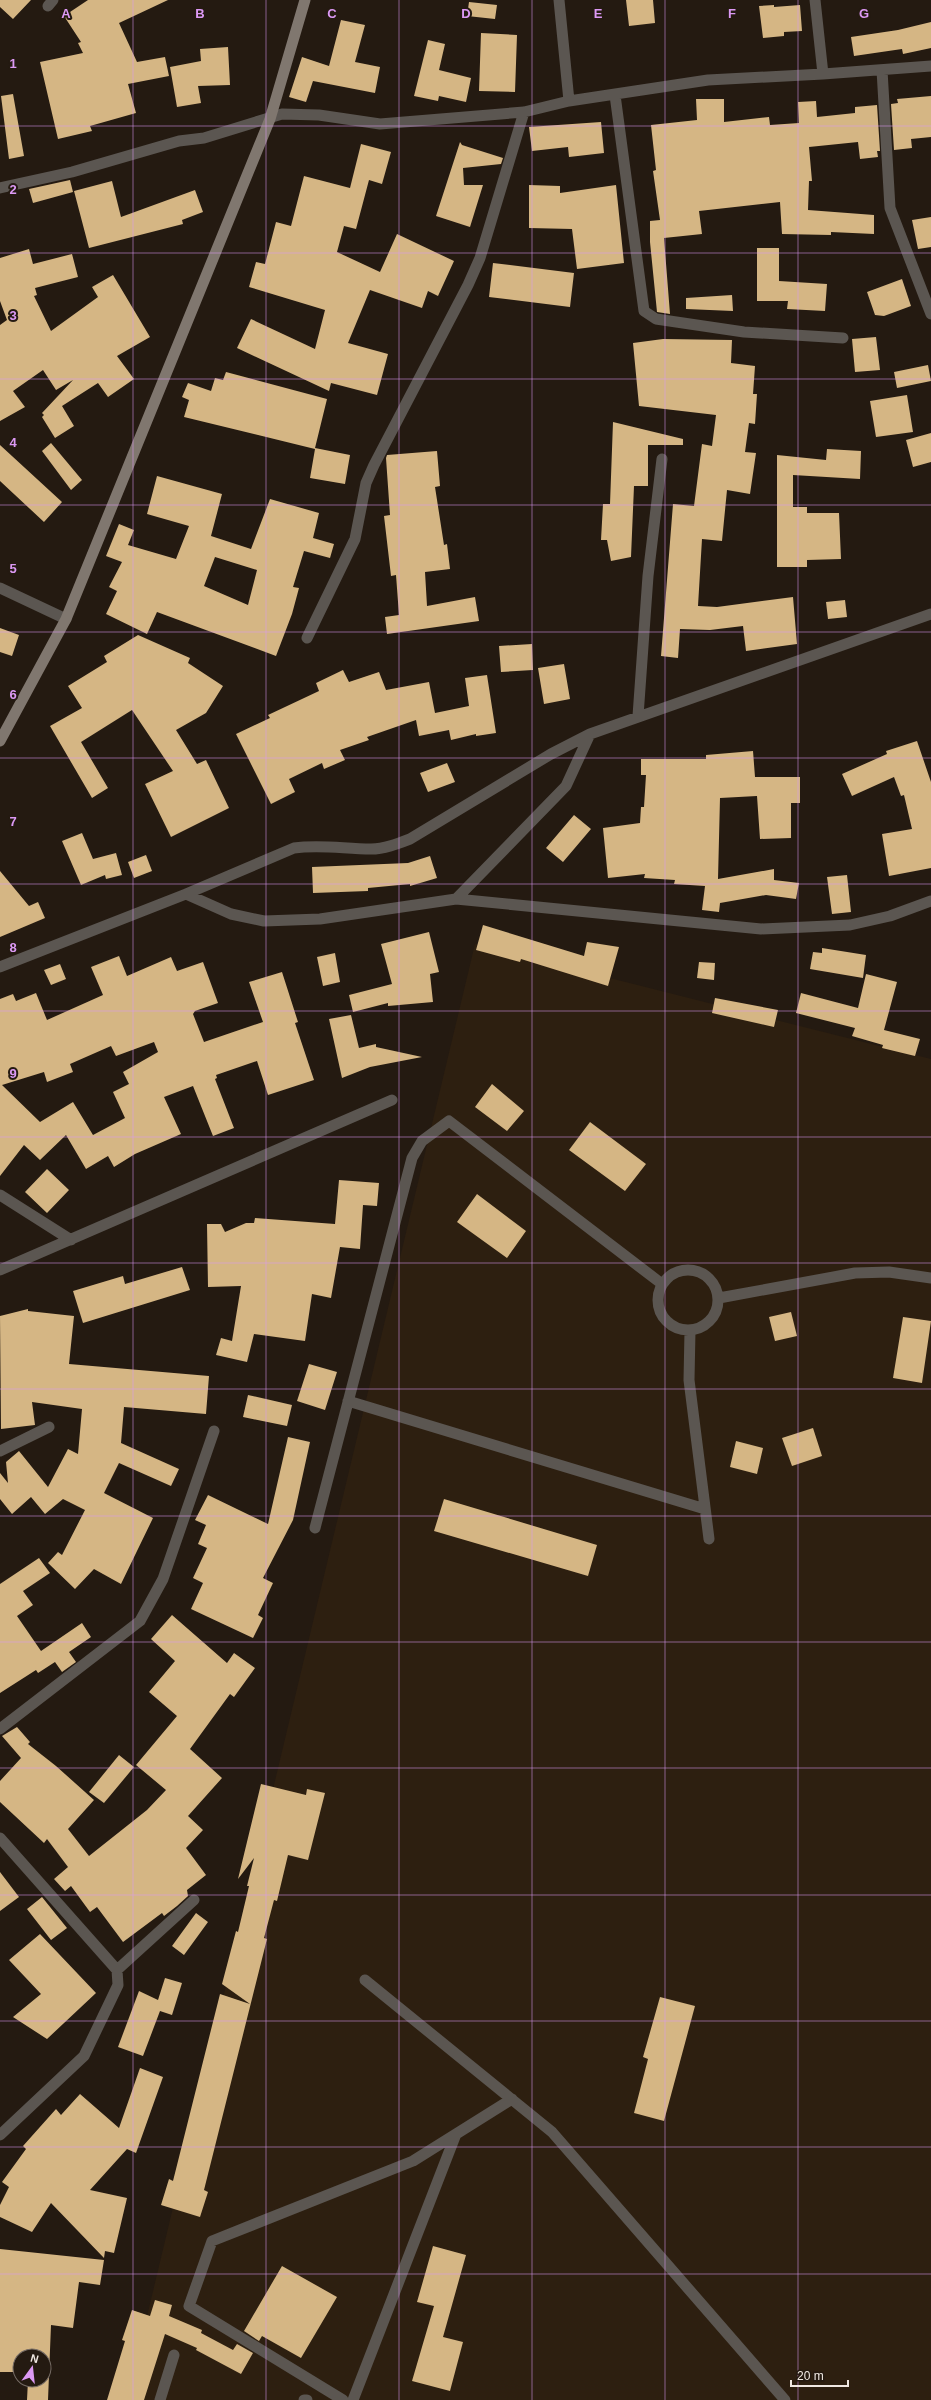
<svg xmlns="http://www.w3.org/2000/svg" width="931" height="2400" viewBox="0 0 931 2400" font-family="Arial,sans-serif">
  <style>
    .built { fill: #2d1f10 }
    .building { fill: #d5b684; fill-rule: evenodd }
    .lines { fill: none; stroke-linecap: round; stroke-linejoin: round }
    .minor { stroke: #5b5651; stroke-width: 11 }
    .secondary { stroke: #80776f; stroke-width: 11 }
    .grid { fill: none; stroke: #dc99f4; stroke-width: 1; stroke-opacity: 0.55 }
    .grid-label { font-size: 13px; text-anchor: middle; font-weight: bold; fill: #dc99f4; stroke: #241a11; stroke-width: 4; stroke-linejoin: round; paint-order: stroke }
  </style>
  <rect width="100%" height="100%" fill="#241a11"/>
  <path class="built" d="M475 944 931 1059V2400H127Z"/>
  <path class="building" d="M0 0H31L13 19 0 7Z
    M88 0H168L119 23 137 62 165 57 169 76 128 84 136 113 90 126 92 131 58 139 40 62 83 53 78 43 81 42 64 16Z
    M626 0H653L655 23 629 26Z
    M469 2 497 5 495 19 467 16Z
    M774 5V7L800 5 802 31 784 32V36L763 38 759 6Z
    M341 20 365 25 355 62 380 67 375 93 313 81 306 102 289 97 302 57 329 66Z
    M931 22V48L903 54 902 49 854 56 851 37 898 30Z
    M481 33 517 35 515 92 479 91Z
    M428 40 445 44 439 70 471 78 466 102 439 96 438 101 414 96Z
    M228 47 230 85 198 86 201 103 177 107 170 67 201 61 200 49Z
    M13 94 24 156 9 159 1 96Z
    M931 96V137L911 139 912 148 894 150 891 104 898 103 897 99Z
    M696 99H724V122L769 117 770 125 799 123 798 102 816 101 817 117 855 113V107L877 105 880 151H877L878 157 860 159 858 142 809 147 812 181H809L808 210 874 215V234L831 232V235L782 234 780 202 699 211 702 234 664 238 670 314 657 312 650 242V221L660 220 653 171 656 170 651 125 697 120Z
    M601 122 604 153 569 157 568 147 532 151 529 127Z
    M460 142 462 145 503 158 501 164 463 168 464 185H483L470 227 436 216Z
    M361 144 391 152 382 184 369 180 356 229 344 226 337 252 380 272 397 234 454 261 438 296 428 291 422 308 370 290 348 343 388 354 377 395 331 383 329 391 237 348 251 319 315 349 325 310 249 287 256 262 265 264 276 222 291 226 304 176 350 188Z
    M70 180 73 192 33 203 29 189Z
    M112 181 121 217 195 190 203 212 182 220 183 224 89 248 74 191Z
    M529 185 560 186V193L616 185 624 263 577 269 572 229 529 228Z
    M931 217V247L918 249 912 220Z
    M757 248H779V281L827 284 825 311 787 309 788 301H757Z
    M29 249 33 264 72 254 78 277 35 288 37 295 34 296 51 331 98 297 92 287 113 275 150 337 117 356 134 379 108 397 98 383 62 406 74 426 55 438 42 417 44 415 42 413 73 380 56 390 43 370 13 391 25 407 0 421V325L7 320 0 301V258Z
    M493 263 574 273 570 307 489 297Z
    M902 279 911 306 884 316 875 315 867 292Z
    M732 295 733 311 686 309V298Z
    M876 337 880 370 855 372 852 339Z
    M663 339 732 340 731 363 755 366 753 394H757L755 424 749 423 745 452 756 453 750 494 727 490 722 541 702 539 698 606 717 607 793 597 797 644 746 651 743 626 710 630 680 629 678 658 661 656 673 504 694 506 702 444 712 446 716 415 639 406 633 343Z
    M928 365 931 381 897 388 894 372Z
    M226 372 327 399 315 448 350 455 345 484 310 478 315 449 184 417 189 400 182 397 188 383 211 391 215 378 223 380Z
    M907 395 913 432 876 437 870 401Z
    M613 422 683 439V445H648V486H634L631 557 611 561 607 540H601L603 504H610Z
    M931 433V462L913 467 906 440Z
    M51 443 82 480 71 490 42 451Z
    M0 445 62 502 44 522 0 481Z
    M827 449 861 451 860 479 793 475V507H807V513H839L841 559 807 560V567H777V455L826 460Z
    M437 451 440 486 435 487 444 545 447 544 450 569 425 572 427 606 475 597 479 621 387 634 385 617 399 615 396 575 391 576 384 516 390 515 386 458 387 455Z
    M157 476 222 494 211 536 251 549 270 499 319 513 313 538 334 544 330 558 304 551 293 587 299 588 292 614 276 656 157 612 147 634 106 614 117 591 109 587 122 562 106 556 119 524 134 530 128 545 176 559 189 526 147 514ZM215 557 257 570 248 605 204 586Z
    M845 600 847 617 828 619 826 602Z
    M0 628 19 635 12 656 0 652Z
    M138 635 190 658 188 663 223 686 206 713 176 730 197 764 206 760 229 808 171 837 145 784 173 771 132 710 81 742 108 788 92 798 50 726 82 708 68 686 107 662 104 656Z
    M532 644 533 670 501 672 499 646Z
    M564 664 570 699 544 704 538 668Z
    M343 670 349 682 379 672 386 690 429 682 435 713 469 706 465 678 487 675 496 733 476 736V734L451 740 449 730 419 736 416 720 367 737 369 740 340 750 345 760 324 769 322 763 289 779 295 792 271 804 236 734 270 718 268 715 319 691 316 683Z
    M917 741 931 782V868L889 876 882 834 912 829 904 795 901 796 894 777 852 796 842 774 887 754 886 751Z
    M753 751 755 777H800V803H791V838L760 839 757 796 720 798 718 879 774 869V880L799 883 796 899 766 895 720 903 719 912 702 910 705 886 674 884 675 880 644 878 645 874 608 878 603 828 640 823 641 807H644L646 775H641V759H706V755Z
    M447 763 455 782 428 792 420 773Z
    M574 815 591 829 563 862 546 848Z
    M82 833 93 859 116 853 122 875 106 879 105 875 81 885 62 841Z
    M146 855 152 871 134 878 128 862Z
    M430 856 437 878 410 886V884L368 888V891L313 893 312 867 408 863Z
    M0 871 29 906 38 902 45 918 0 937Z
    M847 875 851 912 832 914 827 877Z
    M483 925 584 956 587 942 619 947 608 986 521 959 520 962 476 950Z
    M429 932 439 972 430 974 433 1002 388 1006V1003L353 1012 349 995 392 984 381 944Z
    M822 948 866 955 863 978 810 969 813 952 822 953Z
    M335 953 340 982 323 986 317 957Z
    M119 956 127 976 171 957 177 971 203 962 218 1003 195 1011 193 1014 204 1042 263 1022 249 982 282 972 298 1022 295 1023 314 1080 268 1095 257 1061 216 1075 217 1078 215 1079 234 1128 213 1136 193 1086 164 1097 181 1134 135 1154 114 1167 108 1156 86 1169 66 1135 40 1160 24 1145 0 1176V999L13 994 16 1001 36 993 47 1020 103 995 91 967ZM154 1042 158 1052 123 1072 129 1084 113 1092 125 1118 93 1135 73 1102 40 1122 2 1085 44 1072 47 1082 73 1072 70 1064 111 1046 116 1056Z
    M699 962 715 963 714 980 697 978Z
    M60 964 66 979 51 985 44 970Z
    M866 974 897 982 884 1030 920 1039 915 1056 882 1048 883 1045 852 1036 855 1028 796 1013 801 993 858 1008Z
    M715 998 778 1010 774 1027 712 1013Z
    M351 1015 359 1048 376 1044V1047L422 1057 370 1067 342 1078 329 1019Z
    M492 1084 524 1111 507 1131 475 1107Z
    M590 1122 646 1164 625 1191 569 1150Z
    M47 1169 69 1190 47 1213 25 1192Z
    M339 1180 379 1183 377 1206 363 1205 360 1249 340 1247 331 1298 312 1294 305 1341 254 1334 247 1362 216 1355 221 1338 232 1341 241 1286 208 1287 207 1224H221L225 1232 246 1223H254L255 1218 335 1224Z
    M477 1194 526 1231 507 1258 457 1222Z
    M182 1267 190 1290 83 1323 73 1291 123 1276 125 1284Z
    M28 1309V1311L74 1316 69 1364 209 1376 206 1414 124 1407 121 1443 179 1469 171 1486 119 1463 104 1493 153 1518 121 1584 94 1569 75 1589 48 1563 58 1552 62 1555 85 1510 63 1499 45 1514 31 1497 12 1514 0 1499V1473L8 1483 6 1462 19 1451 48 1487 68 1449 78 1454 82 1409 32 1402 35 1425 1 1429 0 1316Z
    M791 1312 797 1336 775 1341 769 1317Z
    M903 1317 931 1321 922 1383 893 1378Z
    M309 1364 337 1372 325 1410 297 1401Z
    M248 1395 292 1405 287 1426 243 1417Z
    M813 1428 822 1456 792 1466 782 1438Z
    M288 1437 310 1442 293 1520 263 1578 273 1583 258 1615 263 1618 253 1638 191 1609 203 1583 193 1578 207 1548 198 1544 206 1525 195 1520 208 1495 268 1524Z
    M736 1441 763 1448 757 1474 730 1467Z
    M444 1499 597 1545 588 1576 434 1531Z
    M39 1558 50 1573 23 1591 33 1605 17 1616 41 1651 82 1623 91 1637 69 1652 76 1662 62 1672 55 1662 38 1673 36 1670 0 1693V1584Z
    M172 1615 227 1663 234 1653 255 1668 234 1697 230 1694 190 1749 222 1778 188 1816 203 1830 186 1848 206 1875 187 1890 188 1896 177 1906 164 1916 162 1913 123 1942 97 1907 90 1912 71 1886 65 1891 54 1879 68 1867 47 1839 44 1843 0 1802V1781L21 1758 2 1736 17 1727 30 1742 28 1744 56 1766 94 1800 68 1829 89 1856 147 1810 166 1790 136 1765 177 1716 149 1692 175 1661 151 1639Z
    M119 1755 134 1767 104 1803 89 1792Z
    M261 1784 306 1795 307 1789 325 1793 308 1860 288 1855 277 1901 274 1900 264 1938 267 1939 204 2190 208 2192 200 2217 161 2205 169 2179 173 2181 220 1994 250 2004 222 1984 236 1931 238 1932 249 1886H247L254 1858 238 1879Z
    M0 1872 19 1897 0 1911Z
    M42 1897 67 1928 51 1940 27 1909Z
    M196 1913 208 1922 184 1955 172 1946Z
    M40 1934 96 1993 47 2039 13 2017 41 1994 9 1960Z
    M165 1978 182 1983 172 2015 160 2011 143 2056 118 2047 139 1991 158 2000Z
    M660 1997 695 2006 664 2121 634 2113 648 2059 643 2057Z
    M140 2068 163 2077 136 2153 127 2149 90 2190 127 2198 114 2253 105 2251 104 2258 51 2203 32 2232 0 2217V2205L9 2187 2 2182 26 2149 23 2146 56 2109 61 2115 80 2094 119 2128Z
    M433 2246 466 2255 443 2337 463 2342 450 2391 412 2381 434 2306 417 2302Z
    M0 2249 104 2260 100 2285 79 2282 73 2328 51 2325 48 2400H27L28 2380H44V2356H20V2372H0Z
    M282 2266 337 2297 301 2358 262 2336 259 2341 244 2331Z
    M155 2300 172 2305 169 2316 202 2330 201 2333 233 2350 237 2344 253 2353 241 2374 196 2350 197 2348 165 2334 144 2400H107L125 2341 122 2340 132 2310 150 2316Z"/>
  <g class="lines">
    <path class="minor" d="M559 0 569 101
      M815 0 823 74
      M48 6 53 0
      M882 70 890 208 931 314
      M615 95 644 311 656 319 744 332 843 338
      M0 188 72 172 179 141 204 138 282 114 319 115 380 124 524 112 569 101 708 80 823 74 931 66
      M0 588 66 619
      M307 638 355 539 366 483 374 465 468 285 480 258 524 112
      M638 716 648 576 662 459
      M186 894 294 848C320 844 345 849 371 849 384 849 397 844 410 839L551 754 590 734 931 614
      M456 899 761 929 850 925 890 916 931 901
      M0 967 186 894 231 914 264 921 320 919 456 899 566 786 590 734
      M0 1195 71 1240
      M658 1300a30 30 0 1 1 60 0a30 30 0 1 1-60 0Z
      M0 1270 392 1100
      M719 1298 855 1273 889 1272 931 1278
      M690 1331 689 1380 709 1539
      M348 1401 705 1509
      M0 1451 49 1427
      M315 1528 412 1158 422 1141 449 1121 662 1284
      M0 1729 140 1621 163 1579 214 1431
      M0 1838 117 1970
      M365 1980 552 2132 785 2400
      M0 2135 84 2056 118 1985 117 1970 194 1900
      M160 2400 174 2355
      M304 2400H307
      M343 2400 189 2306 212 2241 413 2161 512 2099
      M353 2400 456 2134"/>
    <path class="secondary" d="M0 741 66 619 270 119 305 0"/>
  </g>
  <path class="grid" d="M133 0V2400M266 0V2400M399 0V2400M532 0V2400M665 0V2400M798 0V2400M0 126H931M0 253H931M0 379H931M0 505H931M0 632H931M0 758H931M0 884H931M0 1011H931M0 1137H931M0 1263H931M0 1389H931M0 1516H931M0 1642H931M0 1768H931M0 1895H931M0 2021H931M0 2147H931M0 2274H931"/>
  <g class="grid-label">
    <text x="66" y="18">A</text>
    <text x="200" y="18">B</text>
    <text x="332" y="18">C</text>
    <text x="466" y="18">D</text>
    <text x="598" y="18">E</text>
    <text x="732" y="18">F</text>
    <text x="864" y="18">G</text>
    <text x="13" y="68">1</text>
    <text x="13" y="194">2</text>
    <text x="13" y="320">3</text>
    <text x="13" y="447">4</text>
    <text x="13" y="573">5</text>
    <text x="13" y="699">6</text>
    <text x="13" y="826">7</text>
    <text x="13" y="952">8</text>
    <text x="13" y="1078">9</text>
  </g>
  <g transform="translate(32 2368) rotate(15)"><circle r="19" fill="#241a11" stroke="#766c65"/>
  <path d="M0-3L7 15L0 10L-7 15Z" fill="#dc99f4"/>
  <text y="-6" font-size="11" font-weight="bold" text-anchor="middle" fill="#f0e8e2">N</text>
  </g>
  <path d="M791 2380v6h57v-6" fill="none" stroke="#f0e8e2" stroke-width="2"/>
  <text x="797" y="2380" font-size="12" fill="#f0e8e2" stroke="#241a11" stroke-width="3" paint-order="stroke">20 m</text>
</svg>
